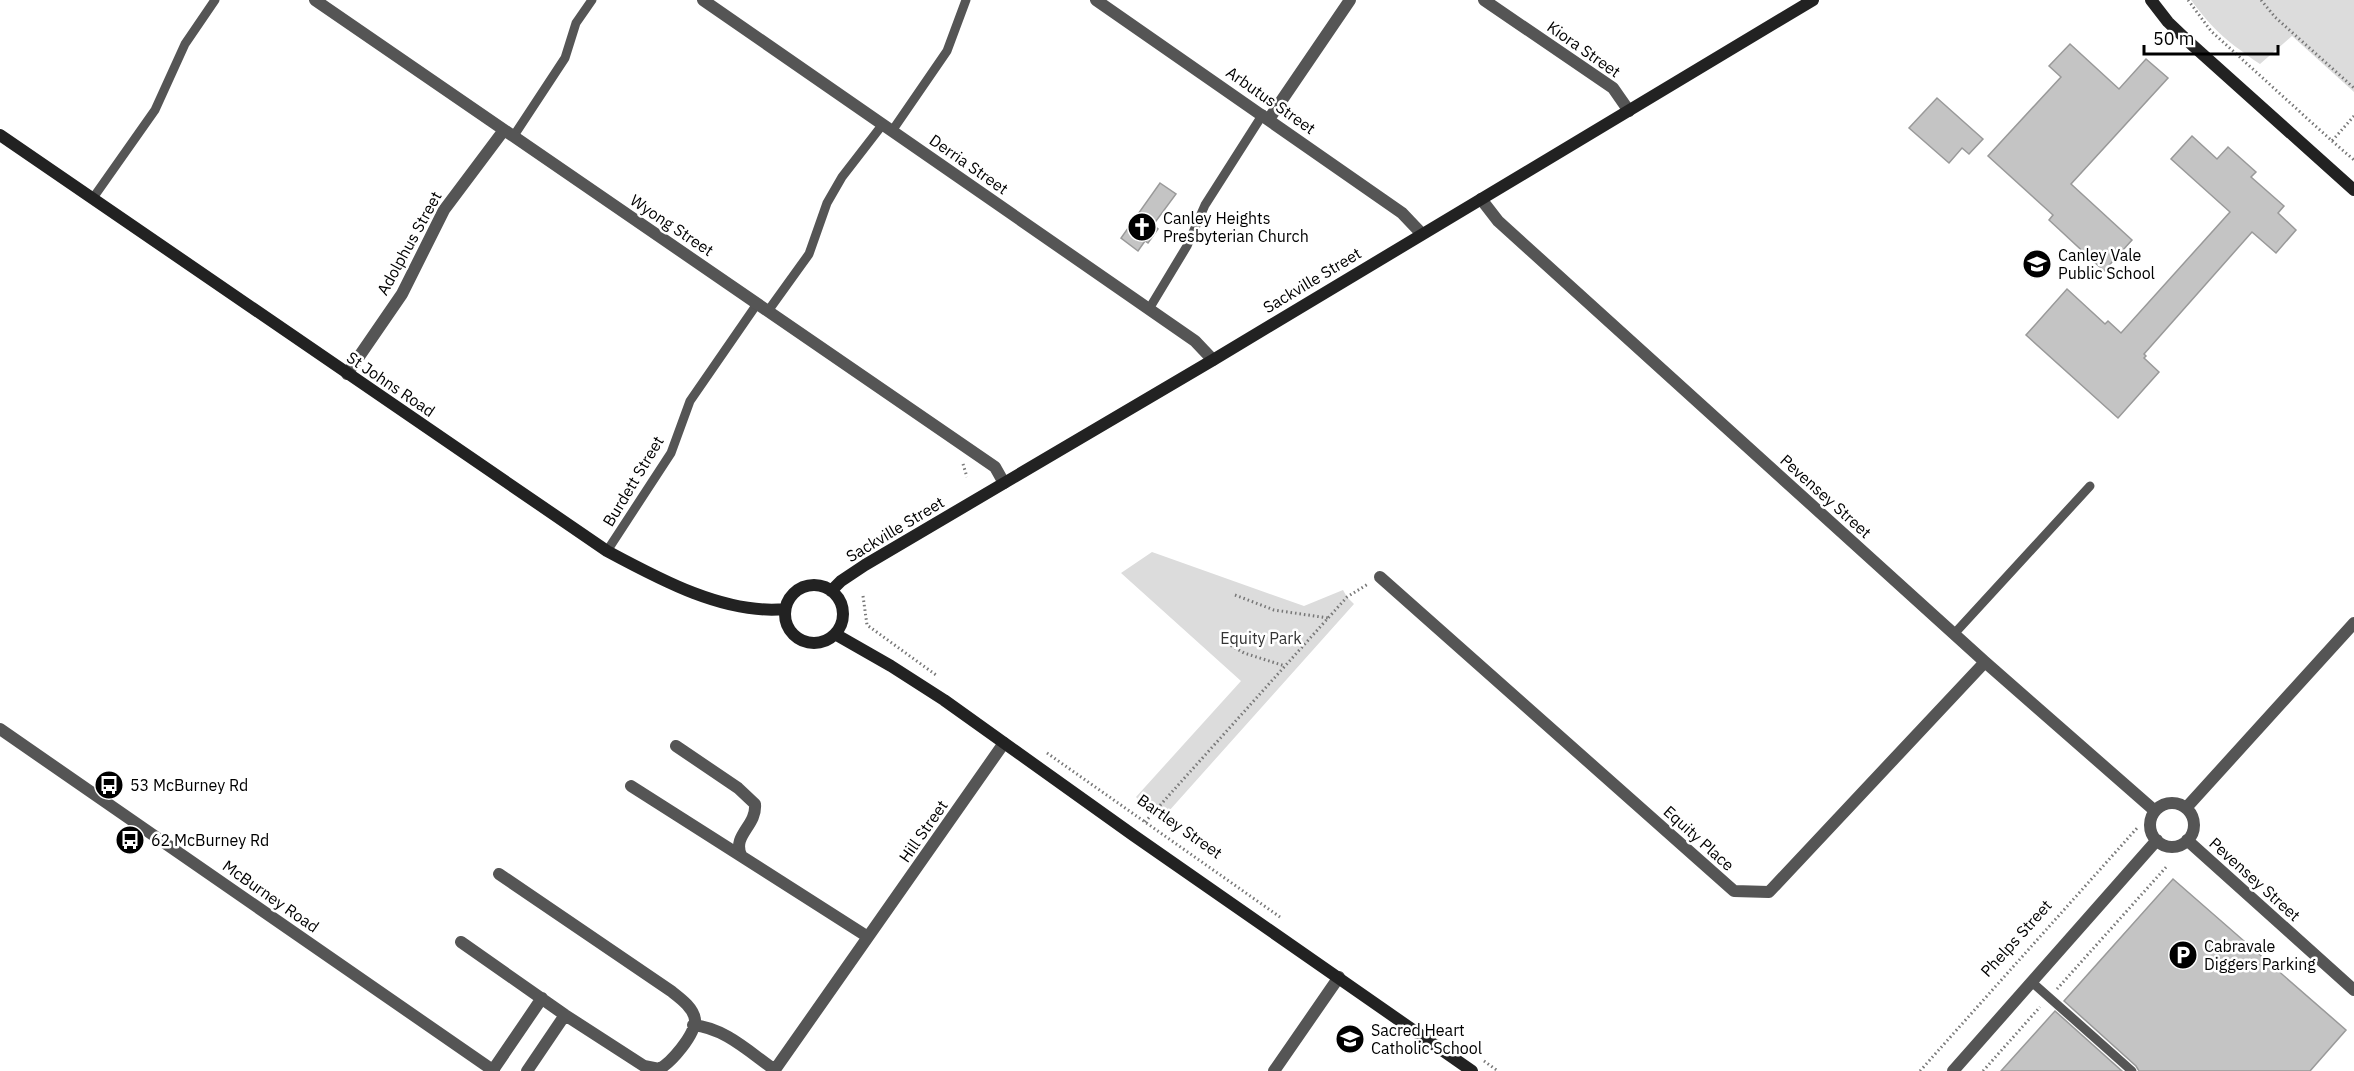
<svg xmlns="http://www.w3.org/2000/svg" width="2354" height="1071" viewBox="0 0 2354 1071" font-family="'IBM Plex Sans',sans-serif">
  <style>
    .green { fill: #dcdcdc }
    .building { fill: #c4c4c4; stroke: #999; stroke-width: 1.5 }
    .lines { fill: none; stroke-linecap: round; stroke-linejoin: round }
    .path { stroke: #777; stroke-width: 3; stroke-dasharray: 1.5 3; stroke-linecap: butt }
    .lane { stroke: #555; stroke-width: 9 }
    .street { stroke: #555; stroke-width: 12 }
    .secondary { stroke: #222; stroke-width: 12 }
    .labels { text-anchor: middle; stroke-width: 5; stroke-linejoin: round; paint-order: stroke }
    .street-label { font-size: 16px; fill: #000; stroke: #fff }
    .poi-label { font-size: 16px; fill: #000; stroke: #fff; text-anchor: start }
    .park-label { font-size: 16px; fill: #333; stroke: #fff }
  </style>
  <rect width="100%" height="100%" fill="#fff"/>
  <path class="green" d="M2191 0H2354V92L2292 36 2260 64C2229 43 2213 30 2191 0Z
    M1152 552 1304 606 1343 590 1347 597 1354 604 1160 821 1136 797 1241 681 1121 573Z"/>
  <path class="building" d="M2070 44 2119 89 2146 59 2168 78 2071 184 2132 240 2104 271 2049 220 2053 215 1988 156 2061 77 2049 66Z
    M1937 98 1983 139 1969 154 1962 148 1949 163 1909 128Z
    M2192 136 2217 159 2228 147 2256 172 2251 177 2284 206 2278 213 2296 230 2276 253 2252 232 2144 354 2146 356 2144 358 2159 372 2118 418 2026 335 2067 289 2105 324 2108 321 2121 333 2230 212 2171 159Z
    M1160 183 1176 194 1153 225 1158 229 1148 243 1145 241 1138 251 1121 238Z
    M2173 879 2346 1030 2310 1071H2139L2136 1066 2064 1001Z
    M2055 1011 2122 1071H2001Z"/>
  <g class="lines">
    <path class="path" d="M2188 0 2211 31 2332 141 2354 116
      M2261 0 2275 17 2354 88
      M2332 141 2354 160
      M963 464 967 477
      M1235 595 1274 610 1328 618
      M863 596 867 625 936 675
      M1223 641 1244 653 1285 666
      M1047 753 1280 917
      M1145 822 1347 597 1368 584
      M2057 989 2168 865
      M1484 1061 1498 1071
      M1920 1071 2138 827
      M1983 1071 2040 1007"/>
    <path class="lane" d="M892 131 947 51 966 0
      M513 137 565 58 576 23 592 0
      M93 198 155 110 185 44 215 0
      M1149 309 1187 246 1205 205 1263 114
      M768 311 809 254 827 203 842 177 883 124
      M607 551 671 453 690 401 757 304
      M1954 634 2090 486
      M2033 983 2132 1071"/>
    <path class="street" d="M315 0 995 467 1004 483
      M703 0 1195 341 1213 360
      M1096 0 1402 213 1421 233
      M1484 0 1613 88 1629 111
      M1269 119 1350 0
      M1481 199 1498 221 1985 662 2155 811
      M347 374 402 294 444 210 504 130
      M1380 577 1734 891 1769 892 1985 662
      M0 729 494 1071
      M676 746 738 788 755 804C757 826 732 835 741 855
      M631 786 868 937
      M2150 825a22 22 0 1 1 44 0a22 22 0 1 1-44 0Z
      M2186 808 2354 623
      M2187 840 2354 990
      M461 942 565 1015 644 1066 659 1069C671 1063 695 1035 695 1020 694 1008 680 998 671 991L499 874
      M693 1025C725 1028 749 1052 775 1070
      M493 1070 542 998
      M527 1071 565 1015
      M774 1071 1004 743
      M1274 1071 1339 977
      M1953 1071 2157 840"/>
    <path class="secondary" d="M2151 0 2168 22 2190 43 2354 190
      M0 135 607 551C659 579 725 615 785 609
      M785 614a29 29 0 1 1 58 0a29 29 0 1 1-58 0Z
      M831 591 841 581 865 565 1213 360 1813 0
      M835 634 891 666 944 700 1133 835 1472 1071"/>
  </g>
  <defs>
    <g id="church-disc" transform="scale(1.5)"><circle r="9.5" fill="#000" stroke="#fff"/><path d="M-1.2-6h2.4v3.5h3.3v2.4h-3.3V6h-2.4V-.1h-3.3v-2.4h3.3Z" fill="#fff"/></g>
    <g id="school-disc" transform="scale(1.5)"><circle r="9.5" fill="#000" stroke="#fff"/><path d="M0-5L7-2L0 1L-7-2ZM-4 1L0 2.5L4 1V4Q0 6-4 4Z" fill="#fff"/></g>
    <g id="bus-disc" transform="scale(1.5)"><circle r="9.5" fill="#000" stroke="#fff"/><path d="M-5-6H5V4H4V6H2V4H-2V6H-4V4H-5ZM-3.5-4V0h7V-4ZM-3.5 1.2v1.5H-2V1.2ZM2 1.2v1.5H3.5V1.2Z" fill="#fff"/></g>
    <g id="parking-disc" transform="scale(1.5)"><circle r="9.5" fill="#000" stroke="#fff"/><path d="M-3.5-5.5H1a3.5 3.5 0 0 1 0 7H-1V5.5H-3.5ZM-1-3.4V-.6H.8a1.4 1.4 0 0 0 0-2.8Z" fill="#fff"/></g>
  </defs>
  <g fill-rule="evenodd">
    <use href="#church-disc" x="1142" y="227"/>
    <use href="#school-disc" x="2037" y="264"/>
    <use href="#bus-disc" x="109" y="785"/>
    <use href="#bus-disc" x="130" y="840"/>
    <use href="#parking-disc" x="2183" y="955"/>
    <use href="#school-disc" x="1350" y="1039"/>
  </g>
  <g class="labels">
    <g class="street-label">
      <text transform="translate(1584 49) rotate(35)" y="6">Kiora Street</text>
      <text transform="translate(1271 100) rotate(35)" y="6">Arbutus Street</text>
      <text transform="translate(969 164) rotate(35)" y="6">Derria Street</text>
      <text transform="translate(672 225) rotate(34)" y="6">Wyong Street</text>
      <text transform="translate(409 243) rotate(-61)" y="6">Adolphus Street</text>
      <text transform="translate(1312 280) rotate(-31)" y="6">Sackville Street</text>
      <text transform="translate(391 384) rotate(34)" y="6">St Johns Road</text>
      <text transform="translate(633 481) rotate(-59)" y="6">Burdett Street</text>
      <text transform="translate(1826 496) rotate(42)" y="6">Pevensey Street</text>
      <text transform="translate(895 529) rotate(-31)" y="6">Sackville Street</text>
      <text transform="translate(1180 826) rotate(35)" y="6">Bartley Street</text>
      <text transform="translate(923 831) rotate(-55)" y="6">Hill Street</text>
      <text transform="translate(1699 838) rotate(42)" y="6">Equity Place</text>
      <text transform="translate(2255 879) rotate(42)" y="6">Pevensey Street</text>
      <text transform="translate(271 896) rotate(35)" y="6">McBurney Road</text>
      <text transform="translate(2016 938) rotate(-48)" y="6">Phelps Street</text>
    </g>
    <g class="poi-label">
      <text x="1163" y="224">Canley Heights<tspan x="1163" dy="18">Presbyterian Church</tspan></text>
      <text x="2058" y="261">Canley Vale<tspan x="2058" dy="18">Public School</tspan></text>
      <text x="130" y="791">53 McBurney Rd</text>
      <text x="151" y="846">62 McBurney Rd</text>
      <text x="2204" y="952">Cabravale<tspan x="2204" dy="18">Diggers Parking</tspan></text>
      <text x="1371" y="1036">Sacred Heart<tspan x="1371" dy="18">Catholic School</tspan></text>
    </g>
    <g class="park-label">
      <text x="1261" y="644">Equity Park</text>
    </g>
  </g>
  <path d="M2144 45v9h134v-9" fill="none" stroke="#000000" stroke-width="3"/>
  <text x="2153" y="45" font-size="18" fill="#000000" stroke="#ffffff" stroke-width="4.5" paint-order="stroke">50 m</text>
</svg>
